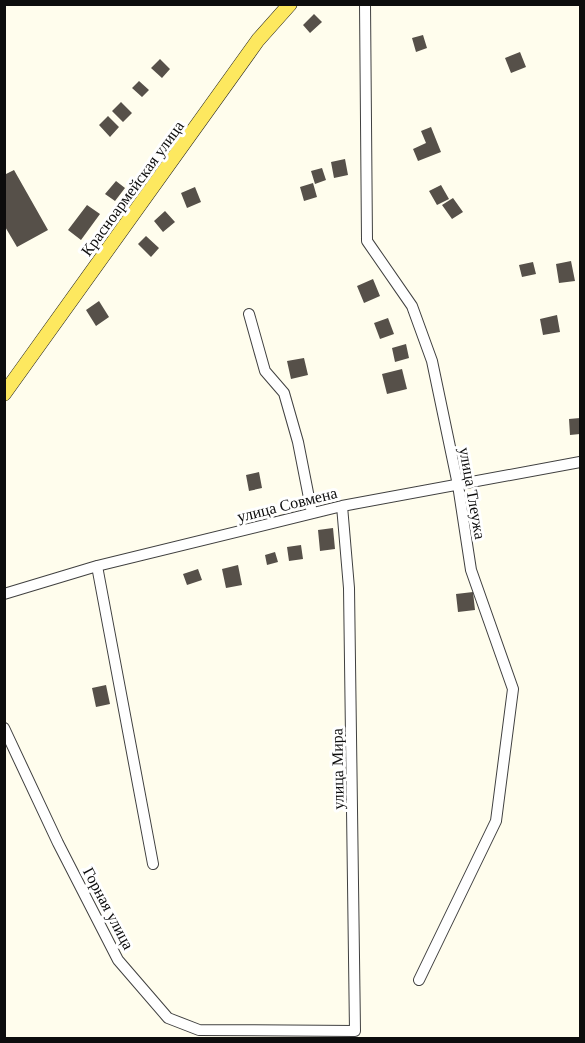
<svg xmlns="http://www.w3.org/2000/svg" width="585" height="1043" viewBox="0 0 585 1043" font-family="Georgia,serif">
  <style>
    .building { fill: #565049 }
    .lines { fill: none; stroke-linecap: round; stroke-linejoin: round }
    .minor-casing { stroke: #404040; stroke-width: 12 }
    .major-casing { stroke: #1e1e1e; stroke-width: 15 }
    .minor { stroke: #fff; stroke-width: 10 }
    .major { stroke: #fde85f; stroke-width: 14 }
    .labels { text-anchor: middle; stroke-width: 6; stroke-linejoin: round; paint-order: stroke }
    .street-label { font-size: 16px; fill: #0d0d0d; stroke: #fff }
  </style>
  <rect width="100%" height="100%" fill="#fffded"/>
  <path class="building" d="M314 14 322 22 310 33 303 25Z
    M423 35 427 48 416 52 412 38Z
    M520 52 526 67 511 73 505 58Z
    M160 59 170 69 162 78 151 68Z
    M139 81 149 90 142 97 132 88Z
    M121 102 132 113 123 122 112 111Z
    M108 116 119 127 110 137 99 125Z
    M431 127 441 152 418 161 413 149 426 143 421 131Z
    M345 159 348 175 334 178 331 162Z
    M322 168 326 180 315 184 311 171Z
    M14 170 48 230 17 247 4 225V175Z
    M116 181 125 188 115 201 105 194Z
    M313 183 317 197 304 201 300 187Z
    M441 185 449 199 437 205 429 191Z
    M195 187 201 202 187 208 181 193Z
    M453 198 463 212 452 219 442 205Z
    M87 205 100 214 81 240 68 230Z
    M165 211 175 222 163 232 154 221Z
    M146 236 159 248 151 257 138 244Z
    M571 261 575 281 559 283 556 264Z
    M533 262 536 274 522 277 519 265Z
    M373 279 380 296 364 303 357 286Z
    M99 301 109 317 96 326 86 310Z
    M557 315 560 332 543 335 540 319Z
    M388 318 394 334 380 339 374 323Z
    M406 344 409 358 395 362 392 348Z
    M304 358 308 375 291 379 287 361Z
    M402 369 407 389 387 394 382 374Z
    M580 418V434L570 435 569 419Z
    M259 472 262 488 249 491 246 475Z
    M333 528 335 549 320 551 318 530Z
    M301 545 303 559 289 561 287 547Z
    M275 552 278 562 267 565 265 555Z
    M238 565 242 585 226 588 222 569Z
    M198 569 202 580 187 585 183 574Z
    M473 592 475 610 458 612 456 594Z
    M106 685 110 704 96 707 92 688Z"/>
  <g class="lines">
    <g class="minor-casing">
      <path id="minor" d="M365 4 367 241 412 306 432 361 458 485 471 570 513 689 496 821 419 980
        M249 314 265 371 284 393 298 442 312 513
        M342 506 349 588 355 1031
        M97 566 153 864
        M4 594 97 566 342 506 580 462
        M4 728 58 843 118 960 168 1018 199 1030 355 1031"/>
    </g>
    <g class="major-casing">
      <path id="major" d="M4 394 258 40 290 4"/>
    </g>
    <use href="#minor" class="minor"/>
    <use href="#major" class="major"/>
  </g>
  <g class="labels">
    <g class="street-label">
      <text transform="translate(132 188) rotate(-54)" y="6">Красноармейская улица</text>
      <text transform="translate(473 493) rotate(80)" y="6">улица Тлеужа</text>
      <text transform="translate(287 504) rotate(-14)" y="6">улица Совмена</text>
      <text transform="translate(337 769) rotate(-91)" y="6">улица Мира</text>
      <text transform="translate(109 908) rotate(62)" y="6">Горная улица</text>
    </g>
  </g>
  <rect width="585" height="1043" fill="none" stroke="#0d0d0d" stroke-width="12"/>
</svg>
